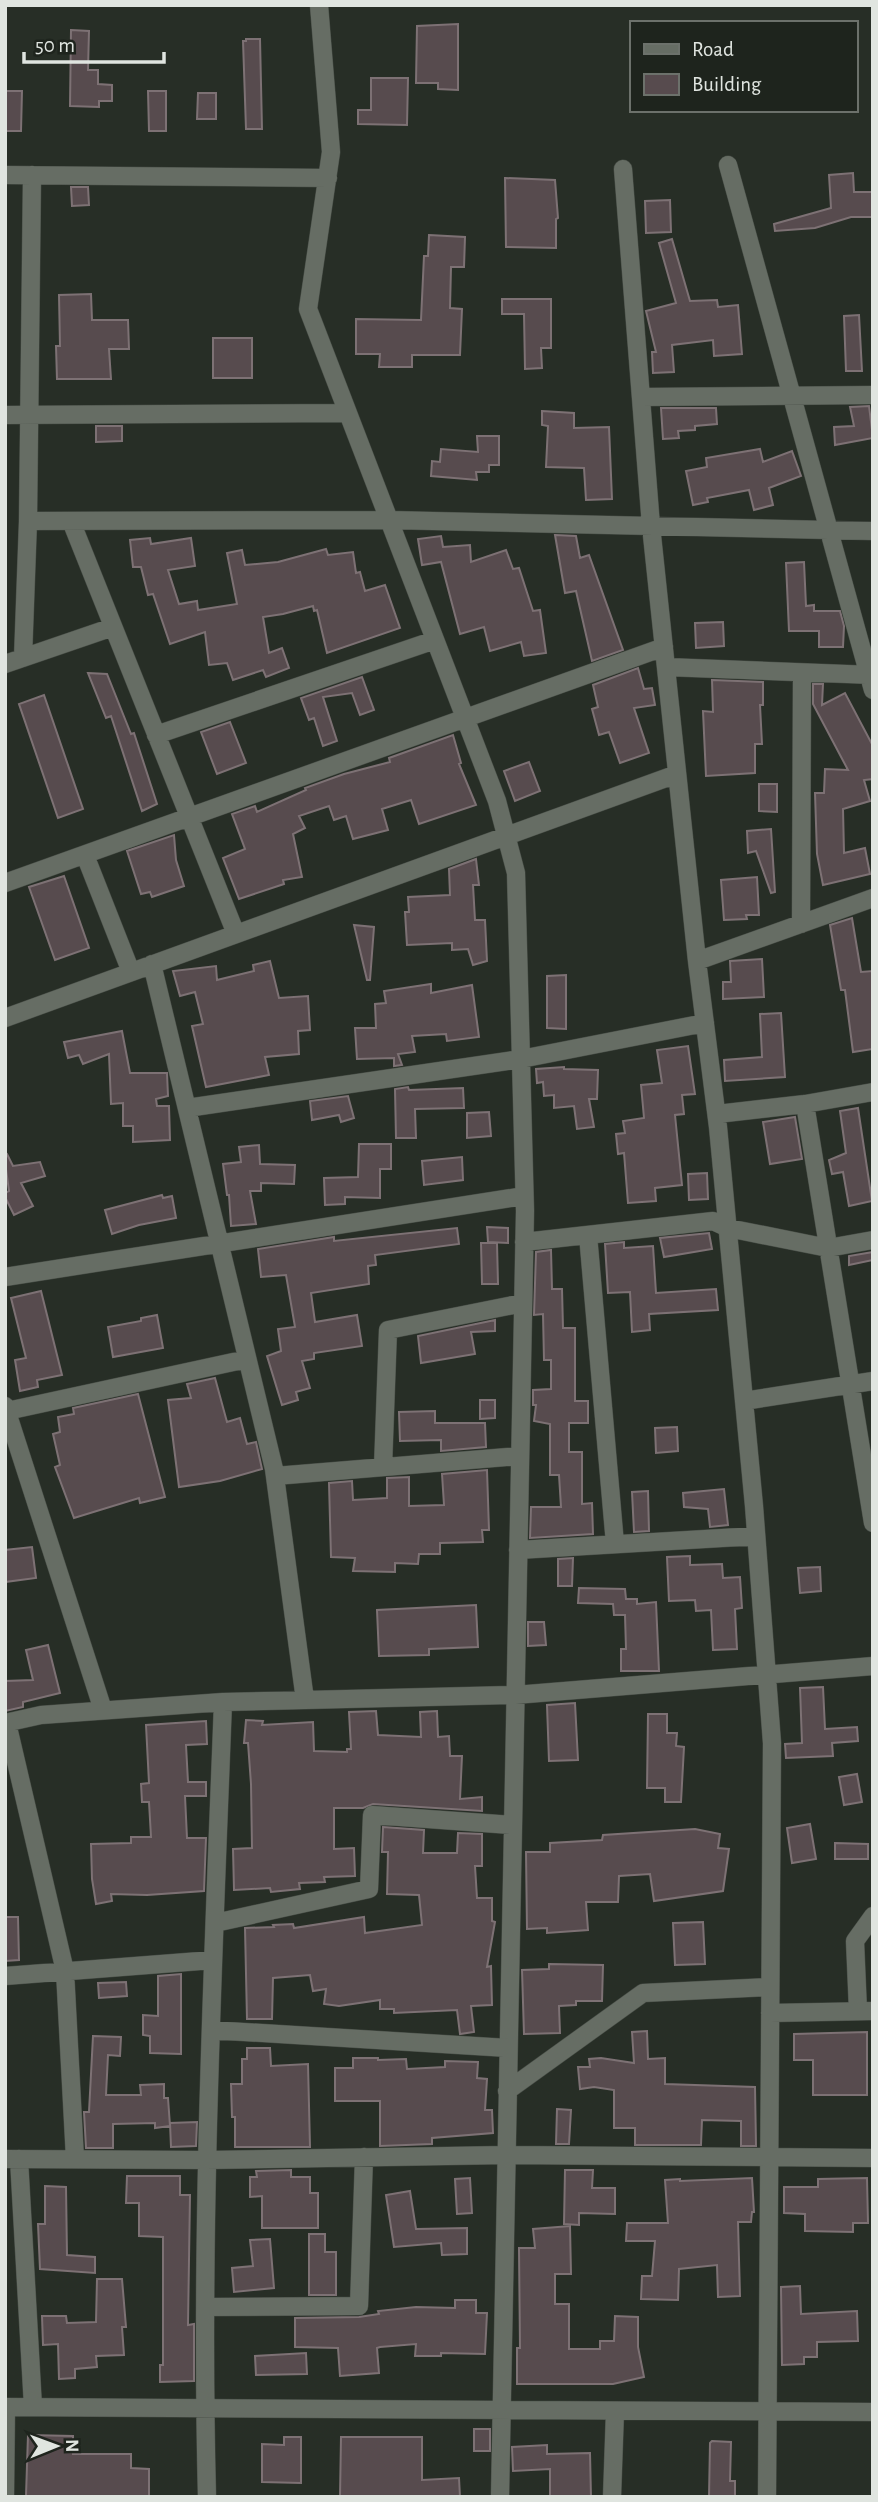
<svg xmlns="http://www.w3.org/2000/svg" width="878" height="2502" viewBox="0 0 878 2502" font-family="'Alegreya Sans',sans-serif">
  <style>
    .building { fill: #574b4e; stroke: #7d7174; stroke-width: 2 }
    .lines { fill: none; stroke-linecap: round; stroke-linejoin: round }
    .minor-casing { stroke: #464c45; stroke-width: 19 }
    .minor { stroke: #666d64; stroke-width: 18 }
  </style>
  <rect width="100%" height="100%" fill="#272e26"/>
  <path class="building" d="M458 24V90L438 89V83H416L417 26Z
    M71 30 89 31 88 70H98V84L112 85V101H99V107L70 106Z
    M246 39H260L262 129H246L243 41H246Z
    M371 78H408L407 125 358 124V110H371Z
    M5 91H22L21 131H5Z
    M148 91H166V131H149Z
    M198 93H216V119H197Z
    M853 173 854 192H873V217H851L815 228 775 231 774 224 831 208 829 175Z
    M505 178 555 180 558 218 556 219V248L506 247Z
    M71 187H88L89 205 72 206Z
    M670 200 671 232 646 233 645 201Z
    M429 235 465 237 464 267H451L450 308 462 309 460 355H412V367H379L380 354H356V319L421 320 424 256H428Z
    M672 239 690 301 717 300 718 307 738 305 742 354 714 356 713 340 672 345 674 372 653 373 652 352H656L646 311 676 303 659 243Z
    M91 294 92 320H128L129 349H109L111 379H57L56 346H60L59 295Z
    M502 299H551V348H541L542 368 525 369 524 314H502Z
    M859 315 862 371H846L844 316Z
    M213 338H252V378H213Z
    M869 406 873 438 835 445 834 427 854 426 850 407Z
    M661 408H716L717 424 695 426V430L678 431 679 438 663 439Z
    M542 411 574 413V428L609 427 612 499 586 500 584 468 546 467 548 426 542 425Z
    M96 426H122V441L96 442Z
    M477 436H499V465H489V472H476L477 480 431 476 432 461 440 462 441 449 478 452Z
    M760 449 763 462 792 451 801 476 769 488 773 505 754 510 749 490 707 498 708 502 693 505 686 471 707 467 706 458Z
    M555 535 576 536 580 558 589 555 623 650 592 661 576 591 565 593Z
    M441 536 443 547 470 545 471 562 506 550 513 569 519 568 533 611 540 610 546 653 524 656 521 642 490 651 484 627 460 634 441 562 422 565 418 539Z
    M150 538 151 544 191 538 195 566 168 570 179 604 197 601 198 610 237 604 227 553 242 550 245 565 278 562 326 549 328 555 353 552 356 573 360 572 365 591 385 585 400 628 327 653 317 610 314 611 313 606 283 614 263 617 269 653 282 648 289 668 266 677 263 670 233 680 227 663 209 665 205 632 170 644 153 594 148 595 141 567H133L130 540Z
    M804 562 806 606 814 605V611H840L844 626 843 647H819V631H789L786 563Z
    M723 622 724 646 696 648 695 623Z
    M638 668 644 689 652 688 655 705 634 708 649 753 620 763 609 732 599 735 592 709 598 707 593 685Z
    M88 673 107 674 131 734 134 733 157 804 142 811 111 716 106 718Z
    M362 677 374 710 360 715 352 693 323 697 337 741 323 746 314 718 309 720 301 698Z
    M712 680 763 682V705H760L762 744H755V773L706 776 703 711 713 712Z
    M813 684H823L822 705 845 693 873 746V779L864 780 870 801 843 809 844 853 865 848 870 874 823 885 817 854 815 793H824L825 769 848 770 813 704Z
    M44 695 83 809 58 818 19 704Z
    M230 722 246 763 217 774 201 732Z
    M453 735 461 763 459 764 476 805 419 824 411 800 382 809 388 830 353 839 346 816 334 820 329 806 299 816 305 828 293 834 302 877 283 880 284 884 239 899 223 858 245 849 232 814 255 806 257 812 306 790 305 788 344 774 390 762 389 758Z
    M529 762 540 791 515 801 504 771Z
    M759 784H777V812L759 811Z
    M771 829 775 892 771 893 756 851 748 853 747 831Z
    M174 835 176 860 184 886 152 897 150 892 141 894 127 851Z
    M476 859 479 885H473L475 920H485L487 961 473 965 468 949 452 950V943L407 945 405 912H409L408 897 450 895 449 869Z
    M64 876 89 948 55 960 29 887Z
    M757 877 759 915H746L747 919 724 920 721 880Z
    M852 918 861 972 873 971V1049L853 1052 845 990H841L830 925Z
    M354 925 374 927 370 980H367Z
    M762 959 764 997 723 999V982H731L730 961Z
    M270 961 279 998 308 996 310 1030 298 1031 299 1054 265 1057 269 1075 206 1087 192 1026 203 1024 195 992 180 996 173 971 216 966 217 980 254 971 253 965Z
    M566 975V1029L547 1028V976Z
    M431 984V993L472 985 479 1037 447 1041 446 1034 412 1036 415 1052 398 1054 402 1065 394 1066V1058L357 1059 355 1028H376L375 1004 386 1003 384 991Z
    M781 1013 785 1077 725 1081 724 1060 762 1057 760 1014Z
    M122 1031 130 1073H167L168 1096 156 1099 157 1106H169L170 1140 133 1142V1126H123V1103L111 1104 109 1054 83 1064 79 1055 68 1058 64 1042Z
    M688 1046 695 1094 682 1095 684 1114 675 1115 682 1185 655 1188 656 1201 628 1203 624 1153 618 1154 616 1134 625 1133 623 1121 644 1118 641 1085 662 1083 657 1050Z
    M564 1067V1069L598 1070 597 1099H589L594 1127 577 1129 574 1106 554 1108V1095L544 1096 543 1082 537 1083 536 1069Z
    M408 1087 409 1090 463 1088 464 1108 415 1109 416 1138H396L395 1089Z
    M348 1096 354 1118 341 1122 339 1115 312 1120 310 1101Z
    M858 1108 872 1201 849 1206 843 1172 832 1174 829 1160 846 1153 840 1111Z
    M489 1112 491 1136 467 1138V1113Z
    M795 1117 802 1159 770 1164 763 1122Z
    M359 1144H391V1169H380V1198L345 1197V1204L325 1205 324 1178 358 1177Z
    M259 1145 260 1164 295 1165 294 1184 261 1183V1191H250L256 1224 231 1226 229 1195H227L223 1164 241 1162 239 1147Z
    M7 1154 13 1166 40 1162 45 1176 21 1183 33 1206 14 1215 5 1197V1193L9 1191 5 1162V1155Z
    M462 1157 463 1180 424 1185 422 1161Z
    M707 1173 708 1199 689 1200 688 1174Z
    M162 1195 163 1198 172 1196 176 1218 139 1225 112 1234 105 1210Z
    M487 1227 508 1228V1243L488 1242Z
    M457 1228 459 1244 375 1255 376 1265 368 1266 369 1284 311 1293 315 1322 357 1315 362 1346 314 1353V1359L302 1361 310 1388 296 1392 298 1400 282 1405 267 1356 281 1351 278 1329 295 1327 286 1275 261 1277 258 1249 334 1237V1241Z
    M709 1233 712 1249 664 1257 660 1238Z
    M624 1242V1248L653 1246 656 1293 716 1289 718 1310 649 1314 650 1330 632 1332 630 1292 608 1293 605 1244Z
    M481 1243H497L498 1284H482Z
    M551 1250 552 1289H562L563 1328H575V1401H588V1423H569V1452H582V1504L592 1503 593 1534 530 1538 531 1507H561L559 1475H550V1424L534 1421 536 1405H533V1390L551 1389V1360H544L543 1314 534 1315 536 1252Z
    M873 1252V1260L849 1265V1256Z
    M41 1291 62 1375 37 1380 38 1387 20 1391 15 1360 26 1358 11 1298Z
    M157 1315 163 1348 113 1357 108 1327 141 1321V1318Z
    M495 1320V1331L471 1332 475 1354 421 1363 418 1336Z
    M215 1378 227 1422 240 1418 247 1444 256 1442 262 1469 220 1481 179 1487 168 1400 191 1398 187 1384Z
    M138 1394 165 1497 140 1503 139 1498 74 1518 55 1467 60 1465 53 1434 60 1432 58 1417 74 1414 73 1408Z
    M480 1400H495V1418L480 1419Z
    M435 1411V1423H485L486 1447 441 1451V1440L400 1441 399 1412Z
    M677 1427 678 1451 656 1453 655 1428Z
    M487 1470 489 1530H482L483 1542 440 1543V1554H419L418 1564 395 1563V1572L353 1571 355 1558 331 1557 329 1483 352 1481 353 1500 387 1498V1478L409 1477V1506L444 1505 442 1474Z
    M724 1489 728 1525 710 1527 708 1509 684 1507 683 1493Z
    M648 1491 649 1531 634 1532 632 1492Z
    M32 1547 36 1578 5 1582V1550Z
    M690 1556V1565L722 1564 723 1578 740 1577 742 1608 735 1609 737 1649 713 1650 711 1610 696 1611 695 1600 669 1601 667 1557Z
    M573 1558 572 1586H558V1559Z
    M820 1567 821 1591 800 1593 798 1568Z
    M579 1588 625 1589 626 1599H637V1604L656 1602 659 1671H621V1649H626L625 1615H614L613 1604 578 1603Z
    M476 1605 478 1647 429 1649V1655L379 1656 377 1610Z
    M528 1622H544L546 1645 528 1646Z
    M48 1645 60 1693 23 1702V1707L5 1711V1681L33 1680 26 1650Z
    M823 1687 825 1729 857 1727 858 1741 832 1743 833 1756 786 1758 785 1744 802 1743 800 1688Z
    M575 1703 578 1760 549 1761 547 1705Z
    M376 1711 378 1735 421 1737 420 1712 437 1711 438 1737 449 1736 450 1756H462L460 1799 482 1797V1811L373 1804 363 1808H334V1849L354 1848 355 1876 324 1877 325 1882 299 1883 300 1889 271 1892 270 1888 234 1890 233 1849 252 1848 251 1784 248 1743H244L246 1720 263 1721 262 1725 313 1722 314 1751 347 1752V1749H351L349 1712Z
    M648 1714H667V1733H677L676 1746 684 1747 681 1802H665V1788H647Z
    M206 1721 207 1744 186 1745 188 1782H206V1796H185L187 1838H206L204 1891 147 1895 111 1894 112 1901 96 1904 92 1879 91 1844 131 1843V1837H151L149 1802H142L141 1784 149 1783 146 1725Z
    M857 1774 862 1802 844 1805 839 1777Z
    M810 1824 816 1859 792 1863 787 1828Z
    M383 1827 424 1830 423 1853H457L458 1833 482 1834V1866H475L477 1898H492V1921L495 1922 487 1967 491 1966 492 2005 471 2006 474 2032 460 2034 457 2010 394 2013V2009H380V2000L339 2006 324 2004 326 1989 313 1991 310 1975 273 1978 272 2019H247L245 1928 274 1927 273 1925 293 1924 294 1928 364 1917 365 1933 422 1925 419 1895 387 1894 388 1852H382Z
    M695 1829 720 1834 718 1848 729 1849 723 1891 654 1901 650 1874 619 1876 618 1902H586L588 1930 547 1933V1928L527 1929 526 1852H550V1843L602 1840 603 1835Z
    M835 1843 868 1844V1859H835Z
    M5 1917H18L19 1960 5 1961Z
    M703 1922 705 1964 675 1965 673 1923Z
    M549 1964 603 1965 602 2001H576V2005L559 2006 560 2033 524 2034 522 1970 549 1969Z
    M181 1974V2054L150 2053V2036L143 2035V2015L158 2016V1976Z
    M126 1982 127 1996 99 1998 98 1983Z
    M647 2031 648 2059 665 2058V2084L755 2087 756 2146H741V2121L702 2120 701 2145H635V2128H614V2090L594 2087 580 2089 578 2067H590L589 2059 601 2058 634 2063 632 2032Z
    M867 2032V2095H813V2060H794V2034Z
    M93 2036 121 2037 120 2056 108 2055 106 2095H141L140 2085 164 2084V2098H168L170 2126 155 2128V2123L113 2124V2148H86L84 2112H89Z
    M247 2048H270L271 2066 308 2064 310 2147H235V2117H232L231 2084H242V2059H247Z
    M353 2058H378V2060L406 2059 407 2069 445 2067V2061L478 2062 477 2078 487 2079 485 2110H492L493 2133 432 2138V2144L380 2146V2101H335V2068H353Z
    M557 2109 571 2110 569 2144H556Z
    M197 2122 196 2146 171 2147 170 2123Z
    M291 2170V2177H310V2193H318V2228H262V2196L250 2197V2177H257L256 2171Z
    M565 2170H593L592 2188H615V2214L579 2213V2225L564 2224Z
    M127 2176H180V2195H190L188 2325 194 2324V2381L160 2382V2365H163V2237L139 2236V2203H126Z
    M470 2178 472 2213 457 2214 455 2179Z
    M752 2178 754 2212H752L751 2222H738L740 2296 718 2297 717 2265 679 2269 678 2300 641 2299 642 2276H652L655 2241H626L627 2223H668L665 2180 680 2179V2181Z
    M867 2178 868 2223H853V2232L805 2231V2214L784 2213V2187H818V2179Z
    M45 2186 66 2187 67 2255 95 2257V2273L40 2269 38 2224H45Z
    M410 2191 416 2229 467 2228V2254L442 2255 441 2243 394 2247 386 2195Z
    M570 2226 571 2274H555V2304H569V2349H600V2341H614L615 2316 638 2317V2347L644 2377 613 2384H517V2348H520L519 2248H535L533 2229Z
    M309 2234H325V2252H336V2295H309Z
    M270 2239 274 2288 234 2292 232 2268 253 2266 250 2240Z
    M97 2279H122L126 2327H122L124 2355 96 2356 97 2367 75 2369V2378L59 2379 58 2344 43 2345 42 2316H66L67 2323 96 2322Z
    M800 2286 801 2314 857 2311 858 2341 817 2342V2357H804V2364L782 2365 781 2287Z
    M455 2300H476V2313H487L485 2354 441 2353V2356H415L416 2344 380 2347 377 2348 379 2373 340 2376 338 2348 295 2347V2318L359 2317 379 2314 378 2311 416 2307 455 2308Z
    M306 2353 307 2374 256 2375 255 2356Z
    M474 2429H490V2451H474Z
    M28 2435 73 2436V2454H131V2468L149 2469V2496H26Z
    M284 2437H301V2483L262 2482V2444L284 2445Z
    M341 2437H422V2480L459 2478 460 2497H340Z
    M712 2441 731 2442 730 2481H735V2497H709L710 2443Z
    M547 2445V2454L590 2453 591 2497H550V2469L513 2471 512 2447Z"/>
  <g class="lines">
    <g class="minor-casing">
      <path id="minor" d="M319 5 331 152 308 309 497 801 516 873 525 1211 500 2497
        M728 165 873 690
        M623 169 651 526 697 961 718 1127 754 1506 772 1743 767 2497
        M5 175 328 178
        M641 397 873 395
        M5 415 348 413
        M28 521 389 520 873 531
        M71 521 236 934
        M23 658 28 521 32 175
        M5 664 113 627
        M666 667 873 675
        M156 735 435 640
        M85 855 131 972
        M5 883 664 647
        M801 924 802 673
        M697 961 873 898
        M152 964 274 1469 305 1700
        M5 1018 677 774
        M805 1104 873 1523
        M187 1108 521 1059 705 1023
        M717 1114 805 1104 873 1092
        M588 1235 615 1544
        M524 1242 713 1221 728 1228 828 1248 873 1240
        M5 1277 524 1196
        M744 1401 873 1381
        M5 1406 103 1710
        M7 1411 247 1359
        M383 1467 388 1330 523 1303
        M275 1476 520 1456
        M518 1550 756 1536
        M5 1723 41 1715 223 1702 515 1695 873 1666
        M7 1723 65 1971 75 2159
        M215 1923 369 1889 372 1815 512 1825
        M5 1976 213 1960
        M858 2011 855 1941 873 1916
        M770 2013 873 2011
        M211 2030 508 2048
        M507 2091 643 1993 770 1987
        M5 2159 207 2160 506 2155 873 2158
        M19 2159 33 2407
        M206 2307 359 2306 364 2157
        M5 2407 873 2412
        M5 2497 6 2407
        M207 2497C200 2232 213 1967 223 1702
        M612 2497 615 2411"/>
    </g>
    <use href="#minor" class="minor"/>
  </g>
  <rect width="878" height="2502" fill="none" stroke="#e0e5e0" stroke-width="14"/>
  <rect x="630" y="21" width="228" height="91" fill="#1e241d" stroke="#6c716b" stroke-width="2"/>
  <rect x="644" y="44" width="35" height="10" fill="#666d64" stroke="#6c716b" stroke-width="2"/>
  <text x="692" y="56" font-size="21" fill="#e0e5e0">Road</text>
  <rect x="644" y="74" width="35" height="21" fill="#574b4e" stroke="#6c716b" stroke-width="2"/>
  <text x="692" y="91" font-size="21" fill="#e0e5e0">Building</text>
  <g transform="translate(56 2446) rotate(89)" stroke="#1e241d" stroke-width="5" paint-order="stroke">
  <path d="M0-5L12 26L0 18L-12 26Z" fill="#e0e5e0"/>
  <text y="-10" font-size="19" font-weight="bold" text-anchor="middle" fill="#e0e5e0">N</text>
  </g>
  <path d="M24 52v10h140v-10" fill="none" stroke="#e0e5e0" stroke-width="3.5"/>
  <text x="35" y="52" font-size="21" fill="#e0e5e0" stroke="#1e241d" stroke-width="5" paint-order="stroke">50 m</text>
</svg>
